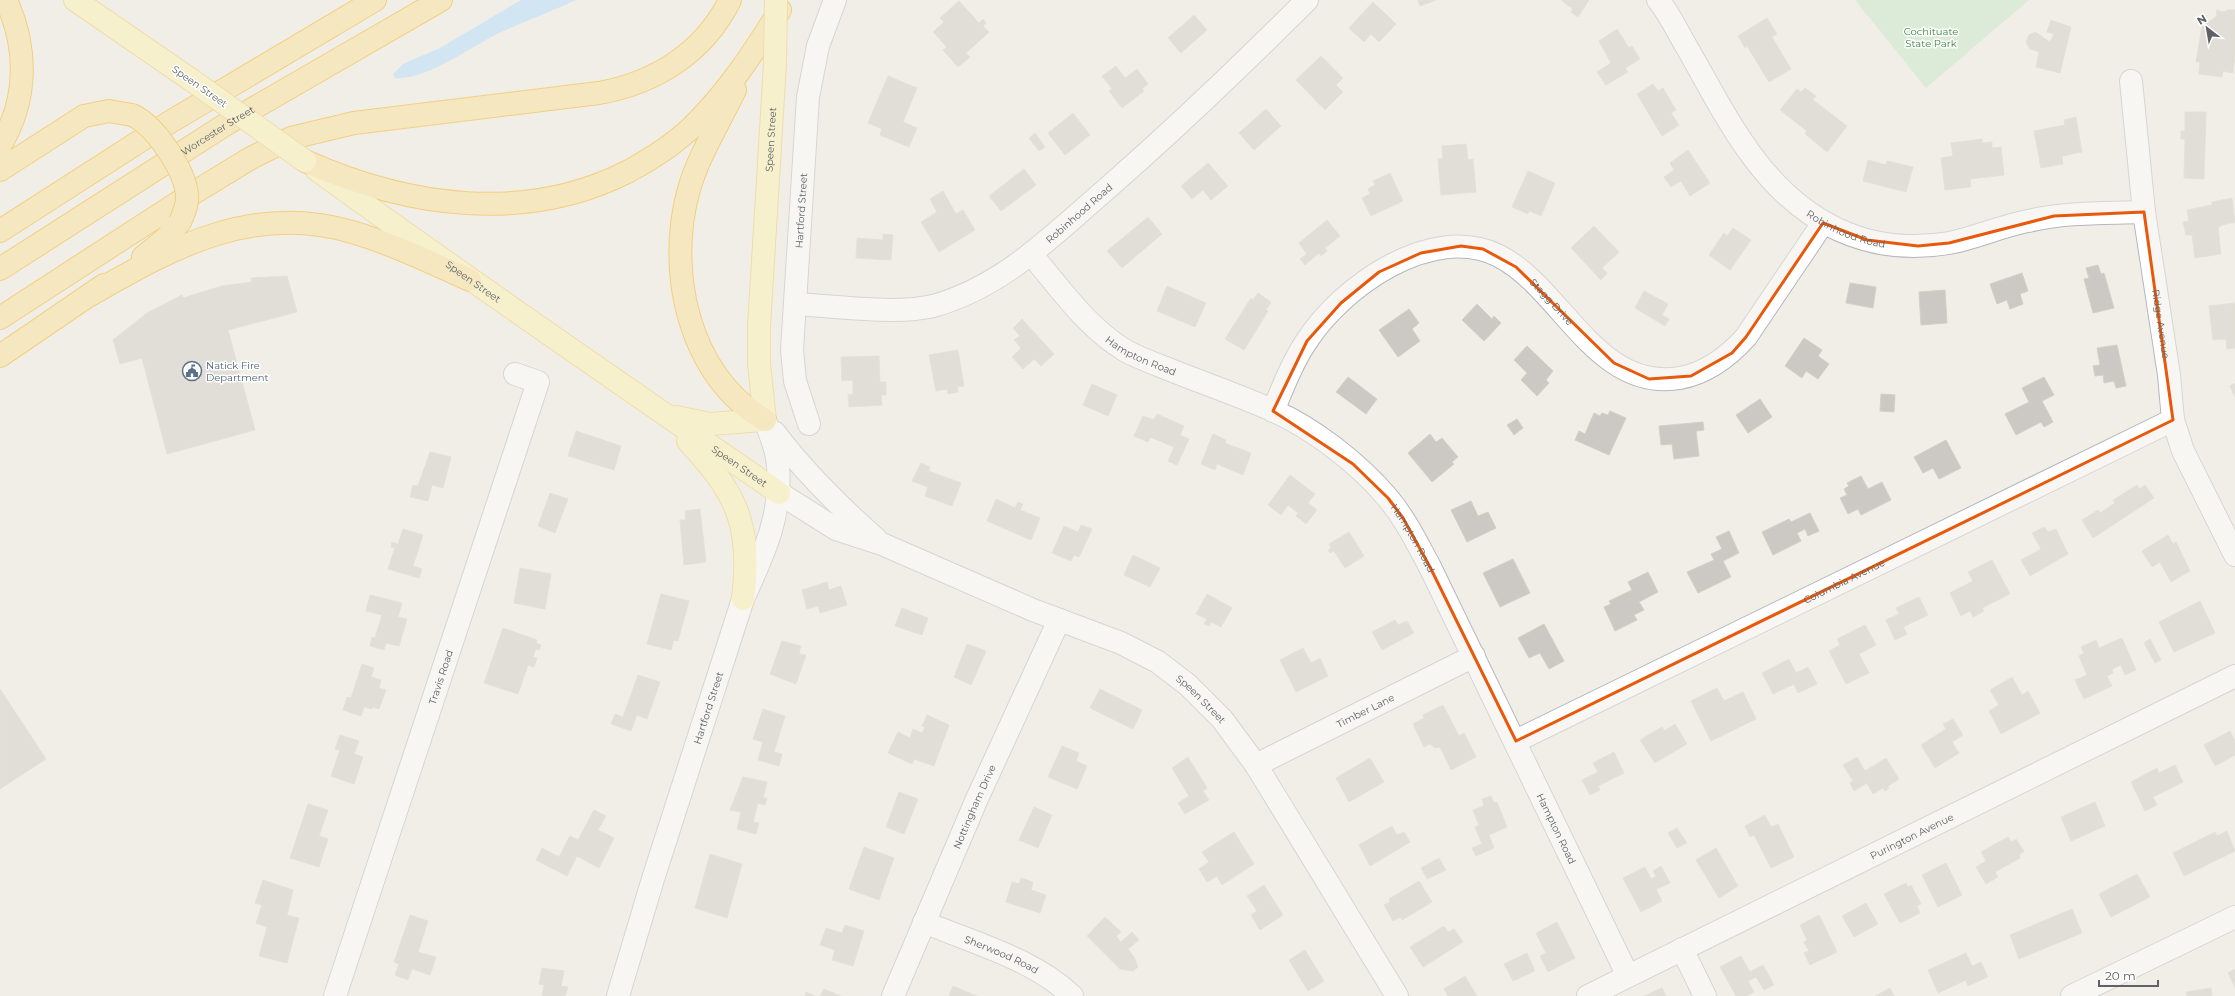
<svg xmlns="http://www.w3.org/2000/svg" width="2235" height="996" viewBox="0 0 2235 996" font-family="Montserrat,sans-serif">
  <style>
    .green { fill: #c4e7c4 }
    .water { fill: #aad9fe }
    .building { fill: #ccc9c4; stroke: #d5d0c5 }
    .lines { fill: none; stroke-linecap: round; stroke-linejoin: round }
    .minor-casing { stroke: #b4b7bb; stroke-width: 24 }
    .major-casing { stroke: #efc861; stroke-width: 24 }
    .highway-casing { stroke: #f3a904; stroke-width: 24 }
    .minor { stroke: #fff; stroke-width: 22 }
    .major { stroke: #fef1ae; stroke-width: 22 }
    .highway { stroke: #fbe193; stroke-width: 22 }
    .major-bridge-casing { stroke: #efc861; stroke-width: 24; stroke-linecap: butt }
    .highway-bridge-casing { stroke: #f3a904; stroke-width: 24; stroke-linecap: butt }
    .major-bridge { stroke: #fef1ae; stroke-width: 22 }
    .highway-bridge { stroke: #fbe193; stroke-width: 22 }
    .marked { fill: none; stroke: #e8590c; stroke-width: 3; stroke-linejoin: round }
    .labels { text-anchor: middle; stroke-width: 3; stroke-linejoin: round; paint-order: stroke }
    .park-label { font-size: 10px; fill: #37853b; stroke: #fff }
    .street-label { font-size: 10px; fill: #5e6267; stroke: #fff }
    .service-label { font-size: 10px; fill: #4e5e75; stroke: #fff; text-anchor: start }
  </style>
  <rect width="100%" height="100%" fill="#f0eee7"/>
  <path class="green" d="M1855 0H2029L1926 88Z"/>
  <path class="water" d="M521 0H576C550 12 523 22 497 34 471 47 424 81 395 78L393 74 403 64 440 48Z"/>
  <path class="building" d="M1418 0H1436L1420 6Z
    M1561 0H1589L1578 17 1571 12 1573 9Z
    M959 1 979 23 983 19 986 23 983 26 989 32 966 53 970 57 958 67 943 50 947 47 933 32 944 22 940 18Z
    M1373 2 1396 24 1379 42 1371 34 1364 42 1349 28Z
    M2216 10 2224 12 2228 10H2235V56L2233 73 2223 71 2222 77 2199 74 2200 62H2196L2203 20 2210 21 2217 16Z
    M1194 15 1207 30 1181 53 1168 38Z
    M1767 18 1777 34 1772 37 1791 69 1769 82 1747 46 1745 48 1738 36Z
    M2051 20 2071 27 2060 73 2036 67 2039 52 2030 49 2026 42 2029 35 2035 32 2050 42 2054 34 2047 32Z
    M1617 29 1629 48 1632 46 1640 59 1625 68 1628 72 1606 85 1597 72 1611 63 1599 41Z
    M1321 56 1343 78 1336 85 1343 92 1325 110 1296 80Z
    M1116 66 1125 78 1137 69 1148 84 1142 89 1144 91 1122 108 1109 91 1112 89 1102 76Z
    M888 76 917 88 903 122 917 128 909 147 880 135 882 129 868 123Z
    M1653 84 1658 91 1663 88 1676 110 1671 113 1679 125 1662 136 1637 94Z
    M1805 88 1816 96 1813 100 1847 126 1827 152 1805 134 1807 131 1780 110 1797 89 1801 92Z
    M1266 109 1281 126 1254 150 1239 133Z
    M2185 112H2206L2204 179 2184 178 2185 139H2181V131H2185Z
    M1073 113 1090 135 1065 155 1048 133Z
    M2076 117 2082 152 2062 156 2063 164 2041 168 2034 131 2065 125 2064 120Z
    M1035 133 1045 147 1039 151 1029 138Z
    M1982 139V143L1992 142V148L2001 147 2004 175 1970 179 1971 187 1945 190 1941 158 1953 156 1951 143Z
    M1466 144 1468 160 1473 159 1476 192 1441 195 1438 159H1443L1442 146Z
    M1688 150 1710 183 1690 196 1681 181 1671 187 1664 177 1674 170 1670 163Z
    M1868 160 1886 165 1887 161 1913 167 1906 192 1863 181Z
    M1208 163 1228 186 1211 200 1203 190 1192 199 1181 186Z
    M1024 169 1036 185 1001 211 989 196Z
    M1528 171 1555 183 1541 216 1529 211 1528 214 1512 207Z
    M1390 173 1403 201 1371 216 1362 198 1370 194 1368 189 1375 185 1373 181Z
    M943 191 956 214 963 210 975 230 939 252 921 222 937 212 930 199Z
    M2232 198 2235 222 2222 225 2218 228 2221 254 2195 258 2192 235H2186L2183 222 2189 221 2187 210 2212 205V202Z
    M1148 217 1162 234 1122 268 1107 251Z
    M1327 220 1340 236 1325 248 1327 251 1321 256 1319 253 1305 265 1300 259 1307 254 1299 243Z
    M1594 226 1619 252 1602 268 1607 273 1601 280 1571 248Z
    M1733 228 1751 240 1730 270 1709 255 1724 233 1727 236Z
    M883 234 893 235 891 260 856 258 857 238 883 240Z
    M2098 265 2101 274 2104 273 2114 308 2093 313 2084 279 2089 278 2086 268Z
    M2022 273 2028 291 2020 294 2023 304 2010 309 2007 300 1997 304 1990 284Z
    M287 276 297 312 228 330 255 430 167 454 142 358 120 364 113 340 147 313 182 295 183 298 222 286 252 282 251 278Z
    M1850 283 1876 287 1873 308 1846 303Z
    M1167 286 1206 303 1195 327 1157 311Z
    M1945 290 1947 323 1921 325 1919 292Z
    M1644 291 1668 304 1662 315 1669 319 1665 326 1635 308Z
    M1258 293 1271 302 1266 310 1268 311 1244 350 1225 339 1251 298 1253 300Z
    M2235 303V348L2227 349 2226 339 2213 340 2209 306Z
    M1477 304 1492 319 1494 316 1501 323 1484 341 1462 320Z
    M1409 309 1419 323 1412 329 1420 341 1398 357 1379 330Z
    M1022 319 1054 354 1041 366 1034 359 1023 369 1012 357 1021 348 1014 340 1020 336 1013 328Z
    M1804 338 1822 350 1818 356 1829 364 1818 379 1806 371 1802 378 1785 366Z
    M2117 345 2126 386 2116 388 2114 381 2104 383 2103 375 2095 376 2093 366 2100 365 2097 348Z
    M1527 346 1553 371 1546 380 1549 383 1537 396 1521 380 1527 373 1514 360Z
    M958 350 964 386 957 387 958 392 948 394 947 389 936 391 929 355Z
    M879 356 880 382H886V395H881L882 405 849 407 848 395 853 394V380L842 381 841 357Z
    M1348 377 1377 399 1366 414 1336 392Z
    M2044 377 2054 395 2042 401 2053 422 2044 427 2041 422 2016 435 2005 414 2029 402 2022 388Z
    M2235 383V397L2230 386Z
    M1092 384 1117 395 1108 416 1083 405Z
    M1881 394 1895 395 1894 412 1880 411Z
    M1760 399 1772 417 1748 433 1736 415Z
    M1610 411 1626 418 1609 455 1575 440 1579 431 1585 434 1594 413 1600 416 1602 413 1608 415Z
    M1157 414 1184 426 1180 435 1189 439 1177 465 1168 461 1174 447 1150 437 1148 442 1134 436 1143 416 1154 420Z
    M1517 419 1523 428 1514 435 1507 425Z
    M1703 422 1704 430 1696 431 1699 456 1674 459 1672 444 1661 445 1659 426Z
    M576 431 621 446 614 470 568 456Z
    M1213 434 1226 440 1225 443 1251 453 1243 475 1217 464 1215 470 1201 464Z
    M1430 434 1436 442 1442 438 1458 457 1452 462 1454 464 1432 482 1408 453Z
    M1946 440 1961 468 1939 479 1933 468 1923 473 1914 457Z
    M430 452 451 457 443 488 432 485 428 501 410 497 413 485 418 486Z
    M921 463 930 467 929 471 961 483 952 506 925 496 928 487 912 481Z
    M1290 475 1315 494 1308 503 1317 510 1306 524 1296 516 1298 513 1288 505 1281 515 1268 505Z
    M1861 476 1868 489 1882 482 1891 500 1861 515 1858 509 1848 514 1840 498 1847 495 1844 489 1849 486 1847 483Z
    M2137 485 2139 489 2145 485 2154 498 2093 538 2082 520 2098 510 2100 513 2115 503 2113 500Z
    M550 493 568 499 555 533 538 526Z
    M996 499 1015 508 1018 502 1023 504 1020 510 1040 518 1031 540 987 521Z
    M1471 501 1478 516 1488 512 1496 528 1467 542 1451 510Z
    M700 509 706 562 684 565 680 520H686L685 511Z
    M1810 513 1819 531 1808 536 1805 529 1797 533 1801 541 1773 555 1762 532 1789 519 1791 522Z
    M1081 525 1092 529 1079 557 1074 555 1071 561 1052 553 1064 526 1078 532Z
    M2044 527 2048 532 2056 529 2068 554 2030 576 2021 560 2041 549 2032 533Z
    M403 529 423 535 413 566 422 569 419 578 388 569 395 548 391 547 392 542 398 544Z
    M1729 531 1739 553 1723 561 1731 577 1698 593 1687 572 1714 560 1711 554 1722 549 1716 537Z
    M1349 532 1364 556 1345 568 1334 551 1330 553 1328 550 1331 548 1329 544Z
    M2168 535 2173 544 2176 542 2190 571 2171 582 2160 562 2152 567 2142 551Z
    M1133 555 1160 568 1150 587 1124 575Z
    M1513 559 1530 593 1500 607 1483 573Z
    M1992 560 2010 594 1982 608 1984 611 1973 617 1970 611 1961 616 1950 593 1973 581 1968 572Z
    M520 568 551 574 545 609 514 603Z
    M1648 572 1658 592 1639 602 1644 610 1634 615 1637 620 1615 631 1604 607 1611 604 1609 601 1632 590 1628 582Z
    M827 582 829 590 841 586 847 605 820 613 818 606 807 609 802 590Z
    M661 594 689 601 678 641 674 640 671 650 647 644Z
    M1207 594 1232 608 1221 627 1211 622 1209 626 1204 624 1207 619 1196 614Z
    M370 595 402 603 398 617 407 619 399 646 386 643 384 650 370 646 372 637 375 638 382 615 366 611Z
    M1919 597 1928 615 1903 627 1907 634 1895 640 1886 620 1899 614 1896 608Z
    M2200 601 2215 633 2174 652 2159 622Z
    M902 608 928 618 922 635 895 626Z
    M1395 620 1398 625 1407 621 1414 633 1382 650 1372 632Z
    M1544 624 1564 661 1549 669 1540 653 1529 658 1518 638Z
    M1865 625 1876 645 1859 654 1869 673 1846 684 1829 651 1840 645 1837 639Z
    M503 628 537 640 536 643 541 645 539 650 536 649 533 657 537 658 534 667 528 665 518 694 484 683Z
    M2122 638 2136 670 2125 675 2121 665 2112 669 2113 673 2107 676 2112 686 2084 699 2075 680 2087 675 2079 656 2084 653 2081 647 2096 640 2099 648Z
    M2150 639 2161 660 2155 663 2144 643Z
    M782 641 801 646 799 654 806 655 796 684 770 674Z
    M967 644 986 651 971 685 954 677Z
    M1303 648 1311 663 1320 658 1328 676 1296 692 1280 660Z
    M1789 659 1796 673 1808 667 1817 684 1798 693 1794 684 1773 694 1762 673Z
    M362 664 374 668 371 677 381 680 379 688 386 690 379 709 373 707 372 709 364 707 361 716 343 710 347 697 351 698Z
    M638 675 660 682 647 719 637 715 631 731 611 724 615 714 623 717Z
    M2012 677 2022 695 2028 691 2040 713 2001 734 1989 711 1999 705 1990 690Z
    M1717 688 1724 701 1743 692 1756 719 1711 741 1691 701Z
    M0 689 46 759 0 789Z
    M1100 689 1142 710 1133 729 1090 708Z
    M1443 705 1459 736 1464 733 1476 757 1451 770 1440 747 1435 748 1430 744 1424 747 1413 724 1424 718 1423 715Z
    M763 709 785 716 774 752 782 754 779 766 758 760 763 742 753 739Z
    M927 715 949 725 934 766 914 759 912 764 888 753 898 732 910 738 913 729 922 733 925 727 922 726Z
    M1953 719 1963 735 1952 742 1959 753 1935 768 1921 745 1946 729 1943 724Z
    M1675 724 1687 744 1655 763 1640 740 1662 727 1664 731Z
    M2230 731 2235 741V755L2215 766 2204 745Z
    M340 735 359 741 354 754 363 757 354 784 331 776 340 750 335 749Z
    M1062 746 1079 753 1076 761 1087 766 1077 789 1048 777Z
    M1614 752 1624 773 1598 786 1600 790 1590 795 1582 780 1598 772 1593 763Z
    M1188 757 1207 788 1203 791 1209 800 1185 814 1178 803 1189 796 1172 768Z
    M1857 757 1865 771 1886 758 1899 779 1888 786 1889 788 1885 791 1883 788 1873 794 1867 783 1854 791 1850 783 1853 781 1843 765Z
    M1370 758 1384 782 1349 802 1336 778Z
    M2175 765 2183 782 2153 797 2157 805 2145 811 2131 782 2157 768 2159 773Z
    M743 777 767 782 763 798H767L765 805 758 803 753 822 759 823 756 834 737 829 741 812 730 810Z
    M899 792 918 799 904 834 886 827Z
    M1491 796 1494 803 1497 802 1507 827 1489 835 1494 848 1476 856 1472 848 1482 844 1475 827 1479 825 1473 810 1484 806 1482 799Z
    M2095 802 2105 826 2071 841 2061 817Z
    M308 804 328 810 319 836 328 839 319 867 290 858Z
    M1034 807 1052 815 1038 848 1019 840Z
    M594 810 606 816 598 830 614 838 599 868 577 856 567 876 536 860 542 848 559 857 570 836 578 840Z
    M1765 815 1771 827 1778 824 1794 857 1771 868 1754 835 1750 837 1745 826Z
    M1392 826 1397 835 1404 832 1410 842 1370 866 1359 845Z
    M1677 828 1687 843 1677 848 1668 833Z
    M2227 831 2235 851 2184 876 2173 853 2215 832 2217 836Z
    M1234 832 1254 864 1222 885 1217 876 1207 882 1199 869 1209 862 1202 852Z
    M2008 837 2011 842 2016 839 2024 851 2019 855 2020 858 1995 872 1998 877 1986 884 1976 867 1986 861 1981 852Z
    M864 847 894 858 879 900 849 889Z
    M1716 848 1738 886 1719 898 1696 860Z
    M710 854 742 864 727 918 695 908Z
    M1439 858 1446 870 1427 879 1421 868Z
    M1946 863 1962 895 1938 907 1922 875Z
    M1661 866 1670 883 1656 889 1662 901 1641 912 1623 878 1645 867 1651 879 1656 876 1653 871Z
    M2137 874 2150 897 2111 917 2099 894Z
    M1021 878 1033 882 1031 890 1046 895 1040 913 1006 902 1012 882 1019 884Z
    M263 880 293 890 287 915 299 918 287 963 259 956 267 927 256 923 262 905 255 903Z
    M1419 881 1432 902 1402 920 1400 917 1393 921 1384 905 1390 902 1389 899Z
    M1906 883 1908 887 1911 885 1921 904 1917 906 1920 913 1900 923 1884 894Z
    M1264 885 1283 915 1260 930 1251 915 1257 911 1247 896Z
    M1866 903 1878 924 1854 937 1842 916Z
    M2072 909 2082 933 2019 959 2010 935Z
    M410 915 428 921 418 952 436 957 430 975 412 969 408 980 395 975 399 964 394 962Z
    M1819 915 1837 952 1810 965 1804 953 1809 951 1804 942 1807 940 1800 925Z
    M1105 917 1121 932 1116 936 1121 942 1132 932 1139 940 1128 949 1134 957 1138 967 1133 971 1120 969 1087 936Z
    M1557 922 1575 958 1548 972 1540 956 1546 953 1536 933Z
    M845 925 864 931 853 966 832 960 835 950 820 945 826 928 842 933Z
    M1444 926 1448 932 1454 929 1463 942 1423 967 1410 947Z
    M1305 950 1324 981 1308 991 1289 960Z
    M1527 953 1535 971 1513 981 1504 964Z
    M1966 953 1972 966 1981 962 1988 977 1968 986 1966 980 1938 993 1928 970Z
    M1741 956 1750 972 1763 965 1774 985 1764 990 1756 977 1748 981 1754 992 1747 996H1736L1720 967Z
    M542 968 564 971 561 986 568 987 565 996H542L544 985 539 984Z
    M2235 969V987L2228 973Z
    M1465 976 1477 996H1448L1444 989Z
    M953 986 977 996H949Z
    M1662 988 1666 996H1644Z
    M1890 988 1894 996H1875Z
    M2211 988 2212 996H2187L2186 992Z
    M824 989 841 996H820Z
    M806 992 815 996H805Z"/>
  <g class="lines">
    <g class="minor-casing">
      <g id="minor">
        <path id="s1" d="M1658 0C1668 12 1675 26 1682 39 1705 78 1726 121 1753 157 1801 222 1867 257 1949 243 1976 238 2001 226 2028 221 2066 212 2106 213 2144 212"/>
        <path id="s2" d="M2131 81 2144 212 2169 375 2173 420 2183 451 2235 555"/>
        <path id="s3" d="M1031 254C1060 288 1087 328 1126 351 1141 359 1158 365 1173 371 1206 384 1240 396 1272 410 1313 428 1358 463 1387 497 1405 518 1417 543 1430 567L1628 976"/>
        <path id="s4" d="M795 304C834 306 896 315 933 306 1002 287 1051 237 1103 192 1174 130 1241 66 1307 0"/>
        <path id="s5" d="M1273 411C1283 387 1292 363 1306 342 1341 287 1432 222 1499 256 1562 288 1596 392 1680 378 1707 373 1728 357 1746 337L1823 223"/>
        <path id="s6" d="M809 424 795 381 792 350 808 97 818 46 835 0"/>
        <path d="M775 433C805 473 839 506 876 539"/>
        <path id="s7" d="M779 493 836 529 882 544 1033 610 1121 643 1158 662 1188 685 1222 719 1256 765 1397 996"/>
        <path id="s8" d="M1516 741 2173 420"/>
        <path id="s9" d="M1256 765 1474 656"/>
        <path id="s10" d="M924 922C973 943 1034 959 1072 996"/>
        <path d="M1682 949 1705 996"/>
        <path id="s11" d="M335 996 538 382 515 374"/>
        <path id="s12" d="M618 996 653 879 743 599C764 554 785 508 777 458 775 445 769 432 765 420"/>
        <path id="s13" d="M893 996 976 801 1059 620"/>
        <path id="s14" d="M1588 996 2235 676"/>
        <path d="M2072 996 2235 917"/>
      </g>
    </g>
    <g class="major-casing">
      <g id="major">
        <path d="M75 0 190 79"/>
        <path id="s15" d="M317 170C469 280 624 386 779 493"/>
        <path id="s16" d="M676 417 710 424 765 420 759 364V327L775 63"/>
        <path d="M688 441C737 494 752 525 743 599"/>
      </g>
    </g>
    <g class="highway-casing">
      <g id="highway">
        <path d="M735 90C719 123 699 155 689 189 666 270 688 376 765 420"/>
        <path d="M0 146C28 100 28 48 6 0"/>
        <path d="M305 161C408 207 526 224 629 171 651 159 673 145 691 128 727 93 754 52 780 10"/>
        <path d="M0 170 84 116 109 111 132 115"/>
        <path d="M0 231 165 125 375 0"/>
        <path d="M143 257 165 239 180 222"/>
        <path id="s17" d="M0 269 228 123 441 0"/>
        <path d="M92 294C175 246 254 203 352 232 393 244 432 263 470 280"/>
        <path d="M0 318 182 200 251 158 291 138 354 123 599 93C655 83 704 53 730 0"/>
        <path d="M0 356 104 285"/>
      </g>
    </g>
    <use href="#minor" class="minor"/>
    <use href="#major" class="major"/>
    <use href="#highway" class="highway"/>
    <g class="major-bridge-casing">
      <path id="major-bridge" d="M775 63 776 0
        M190 79 305 161"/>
    </g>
    <g class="highway-bridge-casing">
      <path id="highway-bridge" d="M132 115C155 125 185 170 187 195 188 204 184 213 180 222"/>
    </g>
    <use href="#major-bridge" class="major-bridge"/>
    <use href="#highway-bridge" class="highway-bridge"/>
  </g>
  <path d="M0 0H2235V996H0ZM2144 212 2173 420 1516 741 1430 567 1403 518 1388 498 1353 464 1273 411 1307 341 1341 303 1379 272 1421 253 1461 246 1483 249 1516 267 1614 363 1649 379 1691 376 1732 353 1746 337 1823 223 1867 240 1918 246 1949 243 2054 216Z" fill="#f0eee7" fill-opacity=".55" fill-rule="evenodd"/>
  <path class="marked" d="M2144 212 2173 420 1516 741 1430 567 1403 518 1388 498 1353 464 1273 411 1307 341 1341 303 1379 272 1421 253 1461 246 1483 249 1516 267 1614 363 1649 379 1691 376 1732 353 1746 337 1823 223 1867 240 1918 246 1949 243 2054 216Z"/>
  <defs>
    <g id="civic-ring" transform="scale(1)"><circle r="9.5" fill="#fff" stroke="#5c6f8a" stroke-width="1.5"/><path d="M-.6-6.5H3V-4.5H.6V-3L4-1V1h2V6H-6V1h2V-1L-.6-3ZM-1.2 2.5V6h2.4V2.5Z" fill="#5c6f8a"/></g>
  </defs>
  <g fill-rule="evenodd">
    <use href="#civic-ring" x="192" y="371"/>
  </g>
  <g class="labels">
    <g class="park-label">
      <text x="1931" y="35">Cochituate<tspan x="1931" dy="12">State Park</tspan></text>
    </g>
    <g class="street-label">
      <text transform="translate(200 86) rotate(35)" y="4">Speen Street</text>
      <text dy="4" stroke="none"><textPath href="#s17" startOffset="258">Worcester Street</textPath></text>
      <text dy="4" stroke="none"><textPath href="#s16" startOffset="371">Speen Street</textPath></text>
      <text dy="4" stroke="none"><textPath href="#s6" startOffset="216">Hartford Street</textPath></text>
      <text dy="4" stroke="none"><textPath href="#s4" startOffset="313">Robinhood Road</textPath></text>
      <text dy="4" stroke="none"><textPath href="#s1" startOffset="304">Robinhood Road</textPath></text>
      <text dy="4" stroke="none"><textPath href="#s15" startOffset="192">Speen Street</textPath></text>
      <text dy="4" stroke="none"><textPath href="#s5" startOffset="375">Stagg Drive</textPath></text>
      <text dy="4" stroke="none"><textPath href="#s2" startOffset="245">Ridge Avenue</textPath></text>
      <text dy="4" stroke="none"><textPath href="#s3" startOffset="152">Hampton Road</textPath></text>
      <text dy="4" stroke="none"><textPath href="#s15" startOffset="516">Speen Street</textPath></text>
      <text dy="4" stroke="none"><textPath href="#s3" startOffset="488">Hampton Road</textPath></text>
      <text dy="4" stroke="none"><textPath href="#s8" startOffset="365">Columbia Avenue</textPath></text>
      <text dy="4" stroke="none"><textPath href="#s11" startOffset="336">Travis Road</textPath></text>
      <text dy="4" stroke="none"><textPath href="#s7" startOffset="473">Speen Street</textPath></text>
      <text dy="4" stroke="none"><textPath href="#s12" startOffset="302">Hartford Street</textPath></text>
      <text dy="4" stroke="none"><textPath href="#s9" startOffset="122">Timber Lane</textPath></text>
      <text dy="4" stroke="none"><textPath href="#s13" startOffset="206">Nottingham Drive</textPath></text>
      <text dy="4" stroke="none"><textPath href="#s3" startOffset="812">Hampton Road</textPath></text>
      <text dy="4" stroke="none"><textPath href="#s14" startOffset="361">Purington Avenue</textPath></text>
      <text dy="4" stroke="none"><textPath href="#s10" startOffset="84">Sherwood Road</textPath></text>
    </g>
    <g class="service-label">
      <text x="206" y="369">Natick Fire<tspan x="206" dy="12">Department</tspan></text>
    </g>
  </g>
  <g transform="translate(2207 28) rotate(329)" stroke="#ffffff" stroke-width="3" paint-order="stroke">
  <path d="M0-3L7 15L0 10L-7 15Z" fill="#5e6267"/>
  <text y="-6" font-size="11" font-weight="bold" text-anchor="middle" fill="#5e6267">N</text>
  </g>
  <path d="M2099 980v6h59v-6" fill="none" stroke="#5e6267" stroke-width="2"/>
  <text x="2105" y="980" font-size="12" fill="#5e6267" stroke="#ffffff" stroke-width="3" paint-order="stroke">20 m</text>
</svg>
